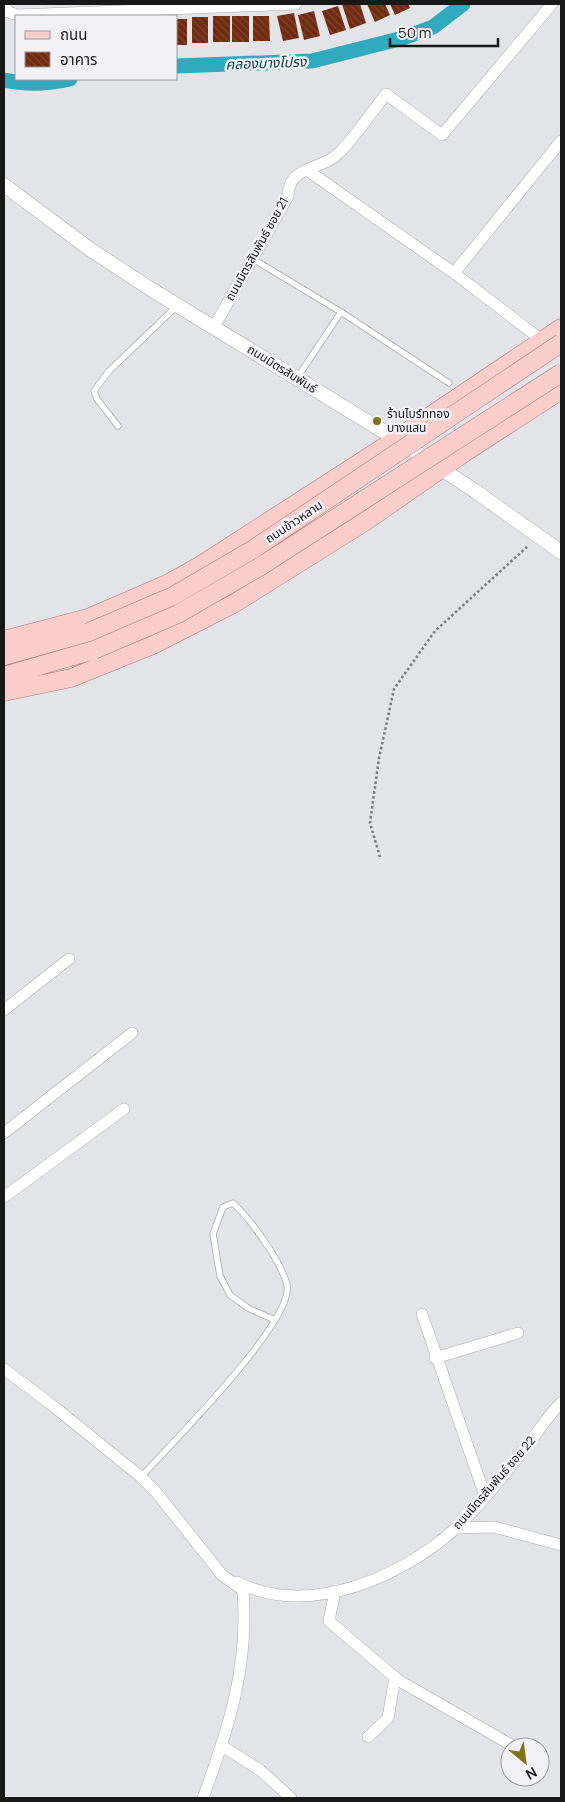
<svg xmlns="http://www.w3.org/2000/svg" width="565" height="1802" viewBox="0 0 565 1802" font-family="Manrope,'Noto Sans Thai',sans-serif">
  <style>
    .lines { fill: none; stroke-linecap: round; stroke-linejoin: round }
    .canal { stroke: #31aabd; stroke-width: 15 }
    .building { fill: url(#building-back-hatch) }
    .service-casing { stroke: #a9a9ad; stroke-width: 7 }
    .minor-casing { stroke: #a9a9ad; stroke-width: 12 }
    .tertiary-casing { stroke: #a9a9ad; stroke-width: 15 }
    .primary-casing { stroke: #a87874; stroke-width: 19 }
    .path { stroke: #79797c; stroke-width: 2.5; stroke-dasharray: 2.5 2.5; stroke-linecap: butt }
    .service { stroke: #fff; stroke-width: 5.5 }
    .minor { stroke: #fff; stroke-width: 11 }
    .tertiary { stroke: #fff; stroke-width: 14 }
    .primary { stroke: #f9cdc9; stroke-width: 18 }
    .primary-bridge-casing { stroke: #a87874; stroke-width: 19; stroke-linecap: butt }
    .primary-bridge { stroke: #f9cdc9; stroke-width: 18 }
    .poi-dot { fill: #817315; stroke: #f1f1f5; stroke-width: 2 }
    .labels { text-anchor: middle; stroke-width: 5; stroke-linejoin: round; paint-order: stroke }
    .street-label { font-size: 12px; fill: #181819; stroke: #f1f1f5 }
    .poi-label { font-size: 12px; fill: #181819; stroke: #f1f1f5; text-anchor: start }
    .water-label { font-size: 14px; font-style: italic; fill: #053d45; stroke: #f1f1f5 }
  </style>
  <defs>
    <pattern id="building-back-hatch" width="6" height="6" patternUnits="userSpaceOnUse" patternTransform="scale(1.25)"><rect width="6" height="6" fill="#702a0f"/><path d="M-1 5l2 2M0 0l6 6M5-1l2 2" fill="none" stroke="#7f4731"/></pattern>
  </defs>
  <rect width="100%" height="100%" fill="#e3e4e8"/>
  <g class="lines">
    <path class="canal" d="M176 66 312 61 403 38 433 27 463 4
      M4 80C26 85 48 84 70 79"/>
  </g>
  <path class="building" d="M342 4H360L366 23 350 29Z
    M367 4H385L390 15 375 22Z
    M390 4H408L410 8 395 15Z
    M338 6 346 30 330 35 322 11Z
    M314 11 320 36 304 40 298 15Z
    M294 13 299 38 283 41 277 16Z
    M213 16H230V42H213Z
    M232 16H249V42H232Z
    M253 16H269L270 41H253Z
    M192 17H208V43H192Z
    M176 19H187V45H176Z"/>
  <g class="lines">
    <g class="service-casing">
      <path id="service" d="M253 259 341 312 449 383
        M297 378 341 312
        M118 426 97 399 94 391 109 371 178 305
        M141 1477C168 1447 295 1321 287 1285 281 1261 251 1220 233 1203L223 1207 213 1234 220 1276 230 1295 248 1308 275 1320"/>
    </g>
    <g class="minor-casing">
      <path id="minor" d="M4 4 8 12 18 15 296 4
        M307 170 454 273 543 341
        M454 273 561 141
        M214 327 288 196C289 164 321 172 340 152 357 134 371 113 386 94L442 135 552 4
        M4 1010 69 959
        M4 1133 132 1033
        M4 1197 124 1109
        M422 1314 485 1496
        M435 1358 518 1333
        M4 1369 52 1405 141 1477 156 1492 222 1575 243 1590C249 1667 229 1727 203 1798
        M456 1528 494 1527 561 1545
        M237 1582C308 1618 401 1578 456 1528 484 1502 509 1468 533 1438 542 1426 550 1413 561 1403
        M335 1591 329 1621 398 1680 513 1746
        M368 1737 388 1718 395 1677
        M222 1746 260 1770 291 1798"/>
    </g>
    <g class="tertiary-casing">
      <path id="tertiary" d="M4 185 91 250 149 288 396 439 475 491 561 552"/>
    </g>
    <g class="primary-casing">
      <path id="primary" d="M4 640 88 618 167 584 201 565 384 447 561 328
        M4 656 89 632
        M4 676 94 650
        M4 692 71 678 153 645 235 603 366 521 464 453 561 390"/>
    </g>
    <path class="path" d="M380 857 370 823 379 758 394 689 435 631 528 546"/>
    <use href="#service" class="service"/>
    <use href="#minor" class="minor"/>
    <use href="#tertiary" class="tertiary"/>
    <use href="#primary" class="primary"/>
    <g class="primary-bridge-casing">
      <path id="primary-bridge" d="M89 632 173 596 252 550 561 343
        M94 650 178 614 261 566 561 373"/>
    </g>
    <use href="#primary-bridge" class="primary-bridge"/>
  </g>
  <circle class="poi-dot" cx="377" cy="421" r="5"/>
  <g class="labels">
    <g class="street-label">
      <text transform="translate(257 249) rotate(-61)" y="4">ถนนมิตรสัมพันธ์ ซอย 21</text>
      <text transform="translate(282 369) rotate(32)" y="4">ถนนมิตรสัมพันธ์</text>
      <text transform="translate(294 522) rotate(-34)" y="4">ถนนข้าวหลาม</text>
      <text transform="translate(494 1483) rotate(-49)" y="4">ถนนมิตรสัมพันธ์ ซอย 22</text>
    </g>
    <g class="poi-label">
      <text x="387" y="418">ร้านไบร์ททอง<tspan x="387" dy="14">บางแสน</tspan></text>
    </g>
    <g class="water-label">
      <text transform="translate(266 63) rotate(-2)" y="5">คลองบางโปรง</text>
    </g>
  </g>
  <rect width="565" height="1802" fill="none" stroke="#181819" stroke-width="10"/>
  <rect x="15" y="15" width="162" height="65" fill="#f1f1f5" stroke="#9a9a9d"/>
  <rect x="25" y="31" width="25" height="8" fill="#f9cdc9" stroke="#9a9a9d"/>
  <text x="60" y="40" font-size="15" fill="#181819">ถนน</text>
  <rect x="25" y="52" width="25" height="15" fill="url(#building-back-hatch)" stroke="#9a9a9d"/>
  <text x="60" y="65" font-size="15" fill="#181819">อาคาร</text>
  <g transform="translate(525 1762) rotate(151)"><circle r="24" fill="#f1f1f5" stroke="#9a9a9d"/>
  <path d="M0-4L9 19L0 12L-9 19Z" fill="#817315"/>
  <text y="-8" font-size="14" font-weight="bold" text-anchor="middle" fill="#181819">N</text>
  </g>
  <path d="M390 38v8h108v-8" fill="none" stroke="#181819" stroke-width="2.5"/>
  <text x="398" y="38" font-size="15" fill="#181819" stroke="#f1f1f5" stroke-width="4" paint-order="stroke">50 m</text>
</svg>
